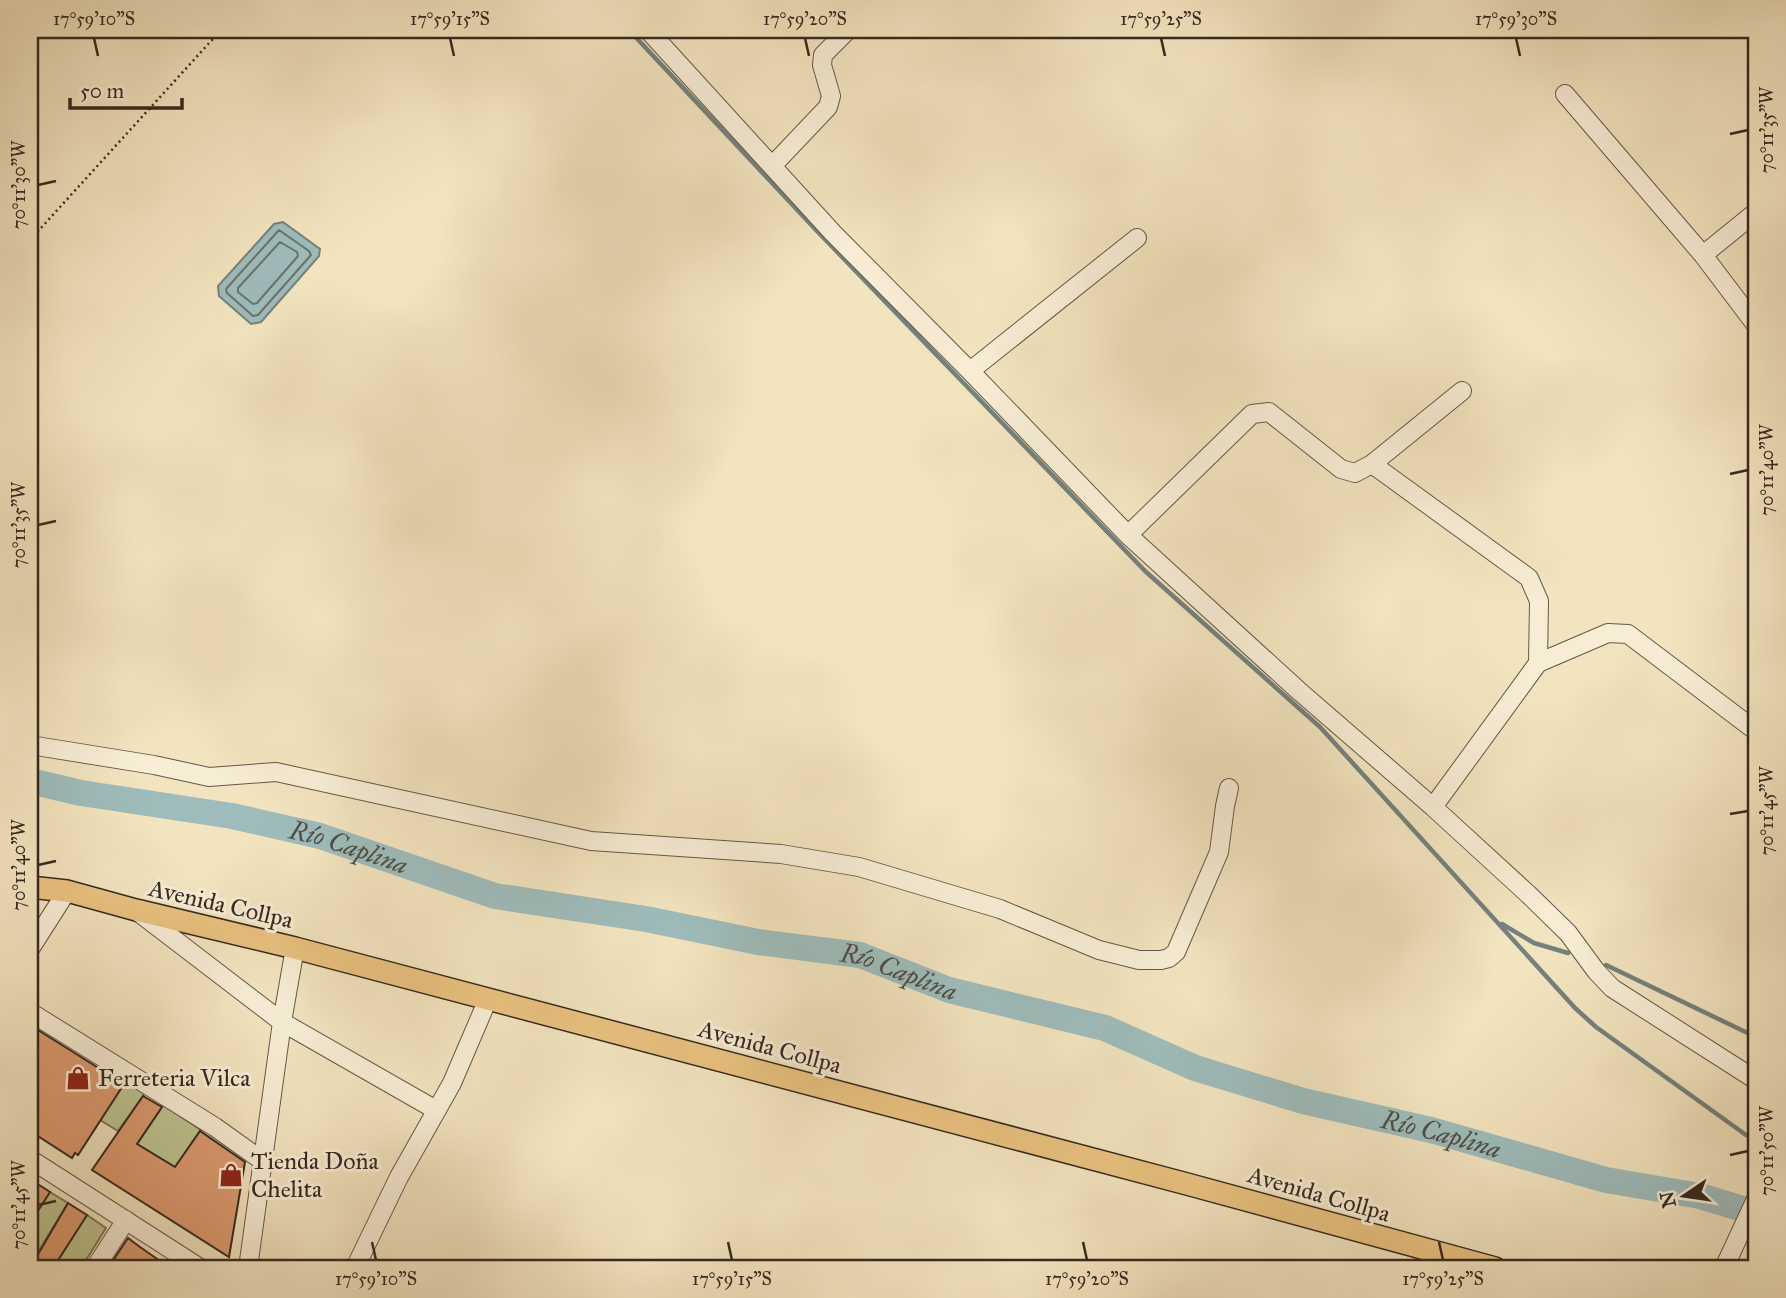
<svg xmlns="http://www.w3.org/2000/svg" width="1786" height="1298" viewBox="0 0 1786 1298" font-family="'IM FELL Great Primer',serif">
  <style>
    .green { fill: #bdc490; stroke: #7a7658; stroke-width: 2 }
    .water { fill: #9ebcbb; stroke: #74817d; stroke-width: 2 }
    .lines { fill: none; stroke-linecap: round; stroke-linejoin: round }
    .shore { stroke: #6a726d; stroke-width: 2 }
    .stream { stroke: #74817d; stroke-width: 4.5 }
    .river { stroke: #9ebcbb; stroke-width: 26 }
    .building { fill: #db9a6f; stroke: #36291f; stroke-width: 2 }
    .minor-casing { stroke: #655847; stroke-width: 20 }
    .major-casing { stroke: #36291f; stroke-width: 24 }
    .path { stroke: #36291f; stroke-width: 2.5; stroke-dasharray: 2 3.5; stroke-linecap: butt }
    .minor { stroke: #f7edd5; stroke-width: 18 }
    .major { stroke: #e9c280; stroke-width: 21 }
    .ticks { fill: none; stroke: #36291f; stroke-width: 2.5 }
    .labels { text-anchor: middle; stroke-width: 6; stroke-linejoin: round; paint-order: stroke }
    .street-label { font-size: 24px; fill: #36291f; stroke: #f7edd5 }
    .poi-label { font-size: 24px; fill: #36291f; stroke: #f7edd5; text-anchor: start }
    .water-label { font-size: 26px; font-style: italic; fill: #504e46; stroke: #f7edd5 }
    .neatline { fill: none; stroke: #36291f; stroke-width: 2.5 }
    .ticks-label { font-size: 18px; text-anchor: middle; fill: #36291f }
  </style>
  <rect width="100%" height="100%" fill="#f2e4bf"/>
  <filter id="stains"><feTurbulence type="fractalNoise" baseFrequency=".00286" numOctaves="4"/><feColorMatrix values="0 0 0 0 .2 0 0 0 0 .09 0 0 0 0 .02 0 0 0 .5 -.17"/></filter>
  <radialGradient id="worn" r=".72"><stop offset=".6" stop-color="#630" stop-opacity="0"/><stop offset="1" stop-color="#630" stop-opacity=".3"/></radialGradient>
  <path class="green" d="M125 1081 145 1093 118 1131 100 1120Z
    M163 1105 201 1130 175 1167 137 1144Z
    M50 1192 68 1203 30 1265V1223Z
    M87 1215 106 1228 81 1268H53Z"/>
  <path class="water" d="M283 222 320 249 319 256 261 322 251 324 219 296 218 286 274 224Z"/>
  <g class="lines">
    <path class="shore" d="M279 230 309 251 311 255 258 315 253 316 227 293 226 289Z
      M280 242 297 252 298 256 257 303 253 304 238 292V288Z"/>
    <path class="stream" d="M629 30 816 230 1145 571 1320 727 1575 1008 1596 1027 1746 1135
      M1502 924 1534 943 1568 953
      M1606 965 1756 1037"/>
    <path class="river" id="s1" d="M30 781 81 793 232 816 320 836 495 896 646 919 758 942 860 955 949 990 1105 1028 1195 1068 1303 1101 1431 1130 1606 1180 1700 1196 1756 1213"/>
  </g>
  <path class="building" d="M30 1025 124 1084 78 1155 75 1153 72 1158 30 1131Z
    M143 1096 162 1107 137 1144 175 1167 200 1131 245 1162 229 1257 92 1170Z
    M30 1179 50 1192 30 1223Z
    M68 1203 87 1215 53 1268H30Z
    M128 1238 140 1247 170 1268H108Z"/>
  <g class="lines">
    <g class="minor-casing">
      <path id="minor" d="M648 30 833 233 970 371 1128 535 1299 691 1433 807 1528 894 1568 933 1596 971 1612 988 1756 1080
        M1565 94 1703 255 1756 325
        M772 166 828 107 831 96 822 65 823 55 848 30
        M1703 255 1756 212
        M970 371 1137 238
        M1372 464 1529 578 1539 601 1538 663
        M1128 535 1252 414 1269 412 1341 469 1355 473 1372 464 1462 391
        M30 745 154 765 209 777 276 772 591 841 781 854 859 867 1000 909 1099 950 1139 960H1161L1169 958 1176 952 1219 852 1225 806 1229 788
        M1433 807 1538 663 1608 633 1628 634 1756 731
        M137 911 282 1022 436 1110
        M30 949 67 891
        M30 1012 215 1127 264 1162
        M30 1159 200 1268
        M95 1268 126 1220
        M248 1268 282 1022 295 948
        M355 1268 399 1177 452 1083 488 999
        M1724 1268 1756 1199"/>
    </g>
    <g class="major-casing">
      <path id="major" d="M30 887 67 891 136 910 295 948 1187 1184 1495 1268"/>
    </g>
    <path class="path" d="M30 240 221 30"/>
    <use href="#minor" class="minor"/>
    <use href="#major" class="major"/>
  </g>
  <path class="ticks" d="M94 38 98 56M450 38 454 56M805 38 809 56M1161 38 1165 56M1516 38 1520 56M1730 134 1748 130M38 185 56 181M1730 474 1748 470M38 525 56 521M1730 814 1748 811M38 865 56 861M1730 1155 1748 1151M38 1205 56 1201M372 1242 376 1260M728 1242 732 1260M1083 1242 1087 1260M1439 1242 1443 1260"/>
  <defs>
    <g id="shop-bare" transform="scale(1.89)"><path d="M-5-2.5h2.3a2.7 3.5 0 0 1 5.4 0H5L5.5 6h-11ZM-1.5-2.5h3a1.5 2.3 0 0 0-3 0Z" fill="#8f2418" stroke="#f7edd5" stroke-width="2.5" paint-order="stroke"/></g>
  </defs>
  <g fill-rule="evenodd">
    <use href="#shop-bare" x="78" y="1078"/>
    <use href="#shop-bare" x="231" y="1175"/>
  </g>
  <g class="labels">
    <g class="street-label">
      <text transform="translate(221 904) rotate(13)" y="8">Avenida Collpa</text>
      <text transform="translate(770 1047) rotate(15)" y="8">Avenida Collpa</text>
      <text transform="translate(1319 1194) rotate(16)" y="8">Avenida Collpa</text>
    </g>
    <g class="poi-label">
      <text x="98" y="1086">Ferreteria Vilca</text>
      <text x="251" y="1169">Tienda Doña<tspan x="251" dy="28">Chelita</tspan></text>
    </g>
    <g class="water-label">
      <text dy="9" stroke="none"><textPath href="#s1" startOffset="326">Río Caplina</textPath></text>
      <text dy="9" stroke="none"><textPath href="#s1" startOffset="892">Río Caplina</textPath></text>
      <text dy="9" stroke="none"><textPath href="#s1" startOffset="1460">Río Caplina</textPath></text>
    </g>
  </g>
  <rect width="1786" height="1298" fill="none" stroke="#f2e4bf" stroke-width="77"/>
  <g transform="translate(1684 1196) rotate(257)" stroke="#f7edd5" stroke-width="5" paint-order="stroke">
  <path d="M0-5L12 26L0 18L-12 26Z" fill="#36291f"/>
  <text y="-10" font-size="19" font-weight="bold" text-anchor="middle" fill="#36291f">N</text>
  </g>
  <path d="M70 98v10h112v-10" fill="none" stroke="#36291f" stroke-width="3.5"/>
  <text x="80" y="98" font-size="21" fill="#36291f" stroke="#f7edd5" stroke-width="5" paint-order="stroke">50 m</text>
  <rect x="38" y="38" width="1710" height="1222" class="neatline"/>
  <g class="ticks-label">
    <text x="94" y="25">17°59'10"S</text>
    <text x="450" y="25">17°59'15"S</text>
    <text x="805" y="25">17°59'20"S</text>
    <text x="1161" y="25">17°59'25"S</text>
    <text x="1516" y="25">17°59'30"S</text>
    <text transform="translate(1767 130) rotate(-90)" y="6">70°11'35"W</text>
    <text transform="translate(19 185) rotate(-90)" y="6">70°11'30"W</text>
    <text transform="translate(1767 470) rotate(-90)" y="6">70°11'40"W</text>
    <text transform="translate(19 525) rotate(-90)" y="6">70°11'35"W</text>
    <text transform="translate(1767 811) rotate(-90)" y="6">70°11'45"W</text>
    <text transform="translate(19 865) rotate(-90)" y="6">70°11'40"W</text>
    <text transform="translate(1767 1151) rotate(-90)" y="6">70°11'50"W</text>
    <text transform="translate(19 1205) rotate(-90)" y="6">70°11'45"W</text>
    <text x="376" y="1285">17°59'10"S</text>
    <text x="732" y="1285">17°59'15"S</text>
    <text x="1087" y="1285">17°59'20"S</text>
    <text x="1443" y="1285">17°59'25"S</text>
  </g>
  <rect width="100%" height="100%" filter="url(#stains)"/>
  <rect width="100%" height="100%" fill="url(#worn)"/>
</svg>
